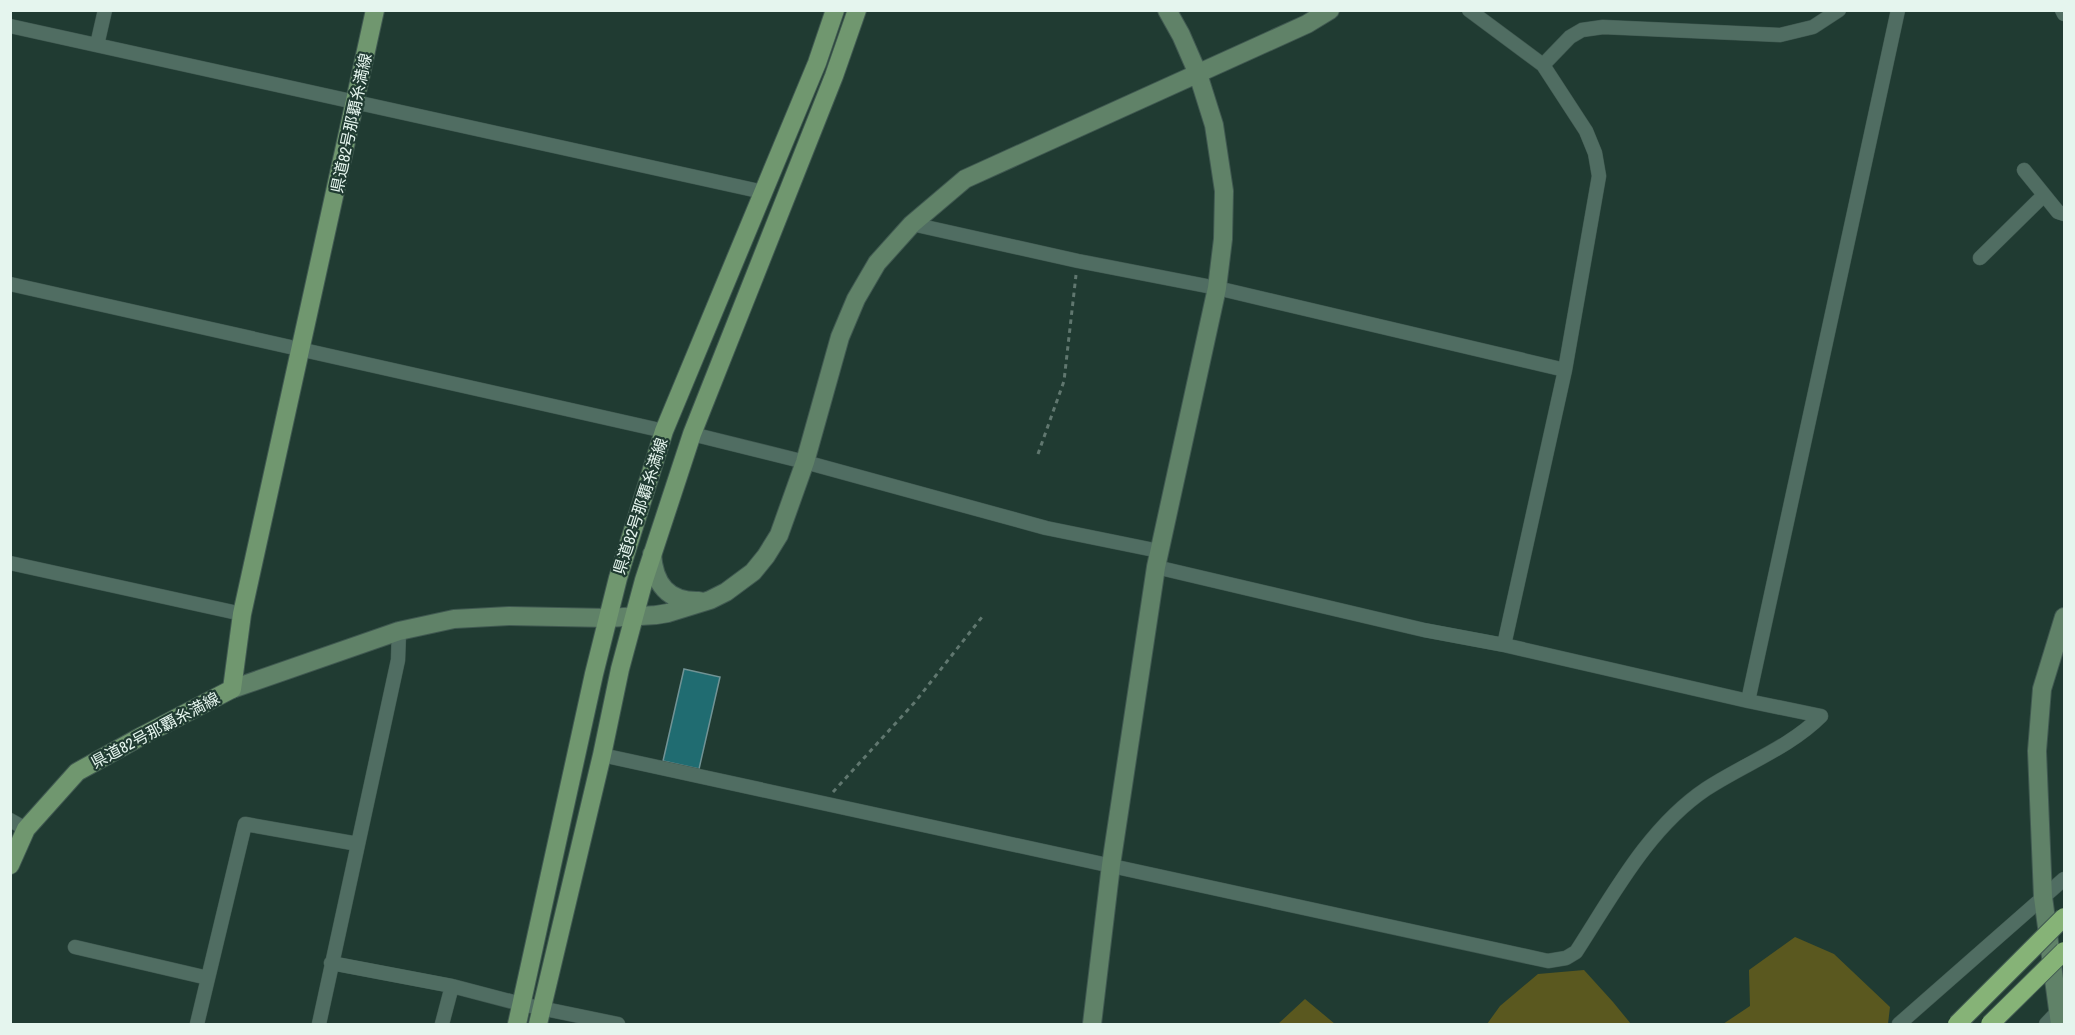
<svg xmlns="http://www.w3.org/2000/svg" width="2075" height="1035" viewBox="0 0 2075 1035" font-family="'Archivo Narrow','Noto Sans JP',sans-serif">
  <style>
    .green { fill: #5a581f }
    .building { fill: #206c71; stroke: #719395; stroke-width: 1.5 }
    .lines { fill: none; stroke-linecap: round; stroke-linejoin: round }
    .street-casing { stroke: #405951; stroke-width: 15 }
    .secondary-casing { stroke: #405951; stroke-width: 20 }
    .primary-casing { stroke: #405951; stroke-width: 20 }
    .path { stroke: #60776f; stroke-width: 3; stroke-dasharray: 4.5 4.5; stroke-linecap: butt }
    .street { stroke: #506d62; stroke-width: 14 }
    .secondary { stroke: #608268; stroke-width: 18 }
    .primary { stroke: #70976f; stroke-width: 18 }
    .highway-bridge-casing { stroke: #405951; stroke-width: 20; stroke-linecap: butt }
    .highway-bridge { stroke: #86b377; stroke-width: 18 }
    .labels { text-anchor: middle; stroke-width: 4.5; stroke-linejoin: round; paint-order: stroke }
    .street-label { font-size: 16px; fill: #e5f5ee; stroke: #203b32 }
  </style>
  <rect width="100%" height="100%" fill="#203b32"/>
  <path class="green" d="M1795 937 1834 954 1890 1007 1888 1024H1723L1750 1006 1749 970Z
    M1584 970 1613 1002 1631 1024H1487L1500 1006 1538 974Z
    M1305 999 1335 1024H1278Z"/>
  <path class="building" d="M684 669 720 677 699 769 663 761Z"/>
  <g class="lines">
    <g class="street-casing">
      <path id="street" d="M1469 10 1543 65 1586 131 1595 153 1599 176 1565 370 1504 645
        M2062 10 2064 14
        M10 26 763 192
        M97 45 105 10
        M1543 65 1570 37 1582 30 1603 27 1780 35 1813 27 1839 10
        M2024 170 2058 212 2064 214
        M912 224 1078 261 1217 288 1565 370
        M1980 258 2044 195
        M10 284 664 431
        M692 434 805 462 1046 528 1159 551
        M10 563 242 614
        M1156 567 1424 630 1504 645 1748 701 1898 10
        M602 755 1548 961 1566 958 1576 952C1613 895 1648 828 1706 789 1744 764 1789 748 1821 716L1748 701
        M10 820 26 829
        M75 947 208 978
        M331 963 452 986 521 1004 618 1024
        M197 1024 245 824 358 844
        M319 1024 398 660 399 631
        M442 1024 452 986
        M1899 1024 2064 879
        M2046 1024 2063 1006"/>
    </g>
    <g class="secondary-casing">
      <path id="secondary" d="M652 554C654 584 668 602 699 601
        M232 689 399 631 454 619 509 616 608 618 656 615 668 613 710 600 726 592 753 572 766 556 779 535 805 462 840 337 856 299 877 263 912 224 965 179 1307 24 1330 10
        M1092 1024 1111 865 1156 567 1217 288 1223 239 1224 191 1214 125 1198 74 1181 35 1167 10
        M2060 1024 2043 897 2037 751 2042 689 2064 617"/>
    </g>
    <g class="primary-casing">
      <path id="primary" d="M10 865 26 829 77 772 140 737 232 689 242 614 375 10
        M517 1024 594 674 618 578 664 431 817 63 835 10
        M538 1024 602 755 620 669 644 580 692 434 834 76 857 10"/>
    </g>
    <path class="path" d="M1038 454 1064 381 1076 275
      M833 792 915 702 982 617"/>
    <use href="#street" class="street"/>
    <use href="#secondary" class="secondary"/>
    <use href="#primary" class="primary"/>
    <g class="highway-bridge-casing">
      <path id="highway-bridge" d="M1957 1024 2064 917
        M1990 1024 2064 951"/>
    </g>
    <use href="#highway-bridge" class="highway-bridge"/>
  </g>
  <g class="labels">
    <g class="street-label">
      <text transform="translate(351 123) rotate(-78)" y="6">県道82号那覇糸満線</text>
      <text transform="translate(640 506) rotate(-72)" y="6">県道82号那覇糸満線</text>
      <text transform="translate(155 730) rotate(-28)" y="6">県道82号那覇糸満線</text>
    </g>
  </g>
  <rect width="2075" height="1035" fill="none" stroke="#e5f5ee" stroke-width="24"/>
</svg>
